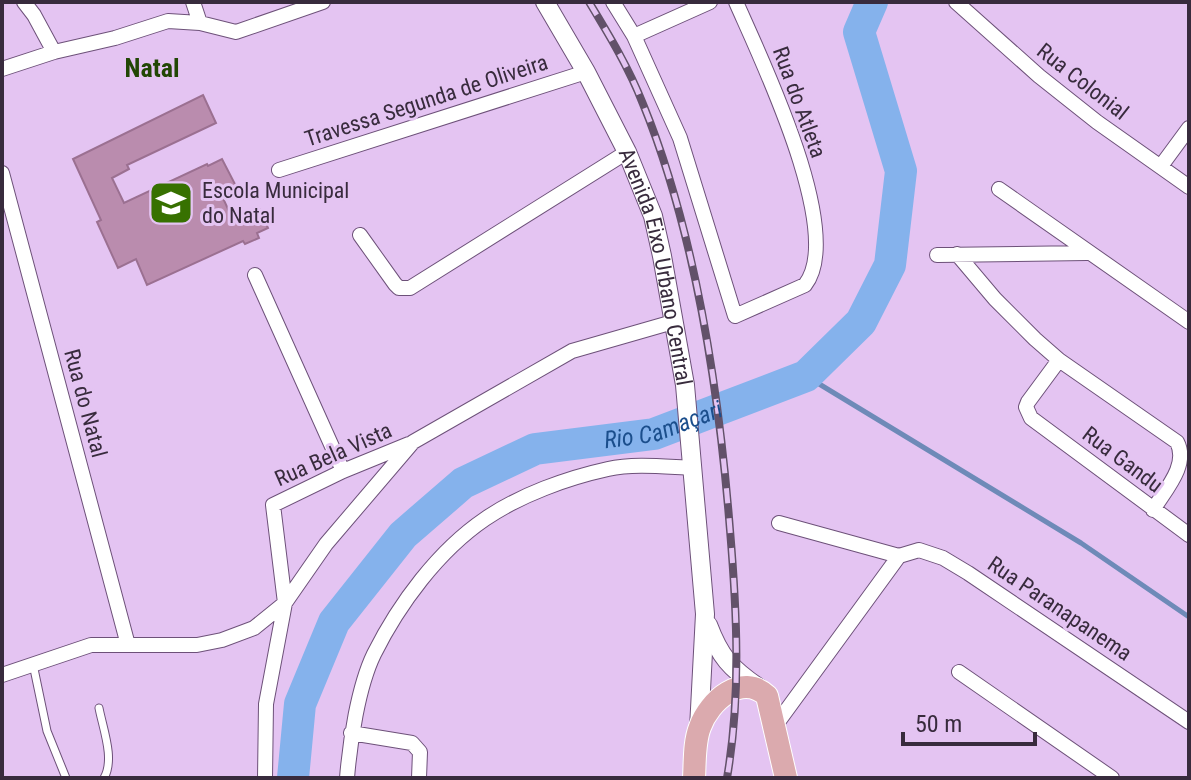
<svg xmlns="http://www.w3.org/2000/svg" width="1191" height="780" viewBox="0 0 1191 780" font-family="'Roboto Condensed',sans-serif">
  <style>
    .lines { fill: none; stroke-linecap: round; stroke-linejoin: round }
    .stream { stroke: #6e8ab8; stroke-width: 5 }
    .river { stroke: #85b2ec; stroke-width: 32 }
    .building { fill: #ba8cae; stroke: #9b7091; stroke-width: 2 }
    .service-casing { stroke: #6d5179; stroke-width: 9 }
    .minor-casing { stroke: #6d5179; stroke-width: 16 }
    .tertiary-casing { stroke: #6d5179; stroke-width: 20 }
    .primary-casing { stroke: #fff; stroke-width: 24 }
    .service { stroke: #fff; stroke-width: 7 }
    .minor { stroke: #fff; stroke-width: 14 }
    .tertiary { stroke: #fff; stroke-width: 18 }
    .primary { stroke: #dbaaae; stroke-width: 22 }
    .rail-casing { stroke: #625169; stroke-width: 8 }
    .rail { stroke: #e4c4f2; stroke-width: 5; stroke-dasharray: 15; stroke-linecap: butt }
    .labels { text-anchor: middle; stroke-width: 6; stroke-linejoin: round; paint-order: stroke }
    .street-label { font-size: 22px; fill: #382b3d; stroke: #e4c4f2 }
    .poi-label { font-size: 22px; fill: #382b3d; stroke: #e4c4f2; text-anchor: start }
    .water-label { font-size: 24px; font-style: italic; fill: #1b4e8c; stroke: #e4c4f2 }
    .quarter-label { font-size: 26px; font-weight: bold; fill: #224705; stroke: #e4c4f2 }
  </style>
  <rect width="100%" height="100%" fill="#e4c4f2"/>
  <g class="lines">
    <path class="stream" d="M806 376 1081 543 1189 617"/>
    <path class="river" id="s1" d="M293 778 300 704 334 622 403 535 463 483 535 449 654 434 806 376 861 322 890 265 901 171 859 32 872 2"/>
  </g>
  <path class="building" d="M203 95 216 123 127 165 129 169 112 178 124 203 207 164 208 166 222 159 237 188 222 196 233 220 259 208 268 228 257 233 259 238 245 244 243 241 147 285 136 259 118 268 97 222 101 220 73 159Z"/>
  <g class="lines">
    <g class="service-casing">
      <path id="service" d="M33 664 47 731 66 778
        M99 708C103 729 115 759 104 778"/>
    </g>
    <g class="minor-casing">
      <path id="minor" d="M24 2 34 15 54 52
        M193 2 200 23
        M613 2 634 36 680 138 735 316 805 285C846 233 760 57 736 2
        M956 2 1039 76 1097 122 1189 187
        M634 36 710 2
        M2 69 54 52 115 38 168 21 200 23 236 32 323 2
        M1161 166 1189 128
        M279 170 586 72
        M2 173 128 645
        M999 189 1189 322
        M360 235 395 284 399 288H410L627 152
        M957 254 995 299 1035 339 1059 360 1177 442C1189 465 1165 490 1153 510
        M937 255 1087 253
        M255 275 343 471
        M1059 360 1028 402 1026 407 1031 418 1189 535
        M779 523 899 556
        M899 556 919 550 943 558 968 573 1189 722
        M959 672 1112 778
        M2 675 91 645H197L222 640 254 628 285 603 326 544 413 442 572 351 673 322
        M775 726 899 556
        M351 733 412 743 420 752 419 778
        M265 778 266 704 285 603 273 505 343 471 409 444
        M347 778C350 742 358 687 374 654 399 604 438 551 485 519 520 495 567 478 608 469 634 463 667 467 693 468"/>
    </g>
    <g class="tertiary-casing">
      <g id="tertiary">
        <path id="s2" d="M545 2 586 72 627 152 653 216 662 256 685 385 705 614 699 728"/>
        <path d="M708 625C720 657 730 668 759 688"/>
      </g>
    </g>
    <g class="primary-casing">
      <path id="primary" d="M694 778C695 762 694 742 700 727 709 701 742 672 767 696L786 778"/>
    </g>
    <use href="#service" class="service"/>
    <use href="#minor" class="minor"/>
    <use href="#tertiary" class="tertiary"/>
    <use href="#primary" class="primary"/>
    <g class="rail-casing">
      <path id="rail" d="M589 2C609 35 629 68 643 104 696 234 719 391 730 530 737 613 741 696 727 778"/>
    </g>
    <use href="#rail" class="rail"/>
  </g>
  <defs>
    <g id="school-square" transform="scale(2.3)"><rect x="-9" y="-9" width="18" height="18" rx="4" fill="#377101" stroke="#e4c4f2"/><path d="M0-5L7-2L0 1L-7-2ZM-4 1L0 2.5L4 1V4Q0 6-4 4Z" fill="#fff"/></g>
  </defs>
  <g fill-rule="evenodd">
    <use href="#school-square" x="171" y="203"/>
  </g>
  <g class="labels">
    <g class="street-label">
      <text transform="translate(1083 81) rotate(38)" y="8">Rua Colonial</text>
      <text transform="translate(426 100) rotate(-18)" y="8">Travessa Segunda de Oliveira</text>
      <text transform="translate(800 102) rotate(70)" y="8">Rua do Atleta</text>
      <text dy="8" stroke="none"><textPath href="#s2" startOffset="290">Avenida Eixo Urbano Central</textPath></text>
      <text transform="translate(86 403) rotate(75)" y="8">Rua do Natal</text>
      <text transform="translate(333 454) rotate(-24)" y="8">Rua Bela Vista</text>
      <text transform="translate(1123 459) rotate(37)" y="8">Rua Gandu</text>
      <text transform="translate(1060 608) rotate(34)" y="8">Rua Paranapanema</text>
    </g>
    <g class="poi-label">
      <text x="202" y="198">Escola Municipal<tspan x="202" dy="25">do Natal</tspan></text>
    </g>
    <g class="water-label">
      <text dy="8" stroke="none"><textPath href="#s1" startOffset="564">Rio Camaçari</textPath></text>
    </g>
    <g class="quarter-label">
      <text x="152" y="77">Natal</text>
    </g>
  </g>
  <rect width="1191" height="780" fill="none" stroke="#382b3d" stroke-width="8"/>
  <path d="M903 732v12h132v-12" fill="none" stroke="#382b3d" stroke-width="4"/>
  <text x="915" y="732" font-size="24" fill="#382b3d" stroke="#e4c4f2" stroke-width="6" paint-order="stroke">50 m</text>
</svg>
